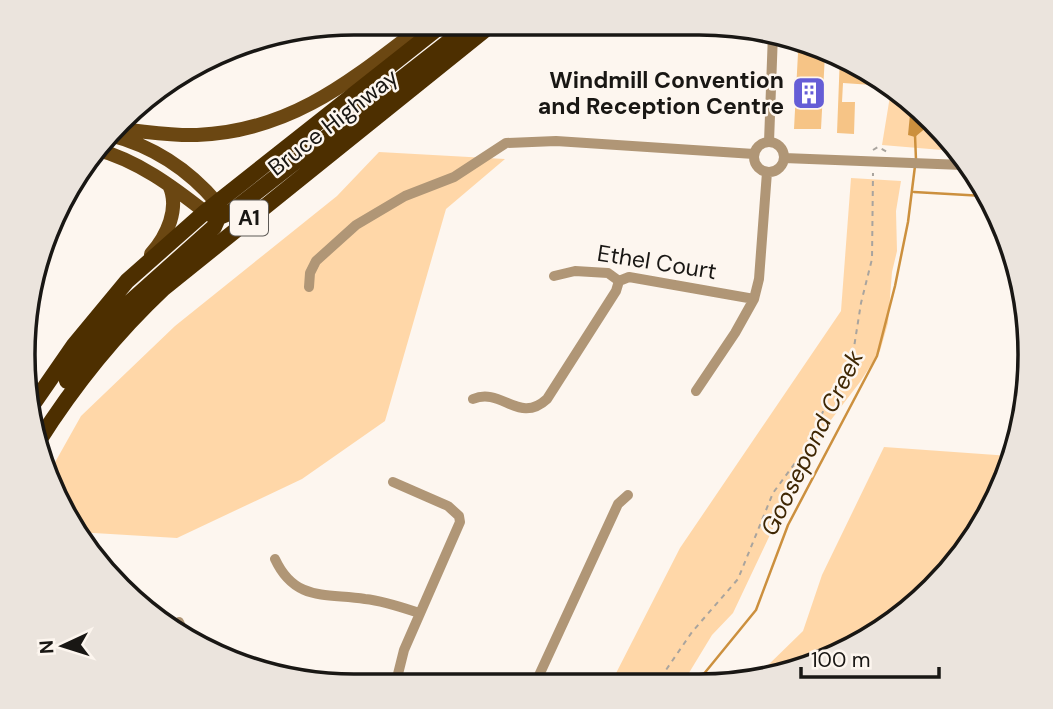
<svg xmlns="http://www.w3.org/2000/svg" width="1053" height="709" viewBox="0 0 1053 709" font-family="'DM Sans',sans-serif">
  <style>
    .green { fill: #ffd7a8 }
    .water { fill: #cc903e }
    .lines { fill: none; stroke-linecap: round; stroke-linejoin: round }
    .stream { stroke: #cc903e; stroke-width: 2.5 }
    .building { fill: #f6c486 }
    .path { stroke: #a9a49e; stroke-width: 2; stroke-dasharray: 5 5; stroke-linecap: butt }
    .minor { stroke: #b09676; stroke-width: 10 }
    .major { stroke: #6b4712; stroke-width: 14 }
    .highway { stroke: #4d2f00; stroke-width: 16 }
    .labels { text-anchor: middle; stroke-width: 5; stroke-linejoin: round; paint-order: stroke }
    .shield { fill: #fdf6ef; stroke: #5d5a56; stroke-width: 2 }
    .shield-label { font-size: 21px; font-weight: bold; fill: #191714 }
    .poi-label { font-size: 23px; font-weight: bold; fill: #191714; stroke: #fdf6ef; text-anchor: end }
    .street-label { font-size: 23px; fill: #191714; stroke: #fdf6ef }
    .water-label { font-size: 24px; font-style: italic; fill: #3f2703; stroke: #fdf6ef }
    .rim { fill: none; stroke: #191714; stroke-width: 3.5 }
  </style>
  <rect width="100%" height="100%" fill="#fdf6ef"/>
  <path class="green" d="M891 90 933 120 954 151 882 145Z
    M379 152 505 159 446 209 385 421 302 479 177 538 77 532 67 520 49 473 81 416 175 326 337 196Z
    M851 178 901 181 896 211 897 251 892 272 888 323 880 351 860 382 824 429 801 464 787 490 777 520 733 613 712 635 681 686 610 685 680 548 841 311Z
    M884 447 1010 456 1005 481 933 589 826 661 759 674 803 631 822 575Z"/>
  <path class="water" d="M911 104 934 121 915 137 908 135Z"/>
  <g class="lines">
    <path class="stream" d="M915 135 916 160
      M914 192 984 196
      M694 686 756 610 788 525 877 356 895 286 908 222 915 166"/>
  </g>
  <path class="building" d="M327 27 272 47 269 37Z
    M795 40 838 55 825 54 821 129H794L798 53 794 50Z
    M243 43 245 47 219 57 218 55Z
    M840 55 872 76V85L843 83 842 102H855L854 134 837 133Z
    M164 85 167 96 145 102 152 96Z"/>
  <g class="lines">
    <path class="path" d="M873 150 878 147 889 153
      M946 154H956
      M655 686 692 632 738 579 773 493 809 444 828 400 852 360 861 303 872 259 873 173"/>
    <path class="minor" d="M769 142 773 33
      M754 157a15 15 0 1 1 30 0a15 15 0 1 1-30 0Z
      M784 158 963 165
      M554 276 575 271 608 273 619 281 629 277 754 299
      M309 287 310 273 316 261 356 225 405 196 454 177 506 143 556 141 754 154
      M696 391 735 333 754 299 759 279 767 172
      M473 399C502 387 519 425 547 399L616 291 619 281
      M393 482 448 506 459 516 460 522 404 650 396 682
      M275 559C295 602 326 593 365 599 384 601 401 607 419 613
      M179 622 186 637
      M535 684 618 504 628 495"/>
    <path class="major" d="M117 129C144 131 170 136 197 135 293 131 353 79 425 24
      M110 135C153 146 189 170 217 203
      M95 149C137 160 172 186 205 212
      M151 254C167 236 180 208 169 185"/>
    <path class="highway" d="M205 212 219 217 231 212 470 25
      M67 381 96 340 129 303 214 227 218 218 219 209
      M29 410 74 345 127 281 205 212 443 24
      M38 442C74 385 115 334 164 288L491 25"/>
  </g>
  <defs>
    <g id="building-square" transform="scale(1.75)"><rect x="-9" y="-9" width="18" height="18" rx="4" fill="#655dd6" stroke="#fdf6ef"/><path d="M-4-6H4V6H1V3H-1V6H-4ZM-2.5-4.3h1.7v1.8h-1.7ZM.8-4.3h1.7v1.8H.8ZM-2.5-1h1.7V.8h-1.7ZM.8-1h1.7V.8H.8Z" fill="#fff"/></g>
  </defs>
  <g fill-rule="evenodd">
    <use href="#building-square" x="809" y="93"/>
  </g>
  <g class="labels">
    <rect class="shield" x="230" y="200.5" width="38" height="35" rx="5"/>
    <g class="shield-label">
      <text x="249" y="225">A1</text>
    </g>
    <g class="poi-label">
      <text x="784" y="88">Windmill Convention<tspan x="784" dy="26">and Reception Centre</tspan></text>
    </g>
    <g class="street-label">
      <text transform="translate(333 122) rotate(-38)" y="8">Bruce Highway</text>
      <text transform="translate(657 262) rotate(9)" y="8">Ethel Court</text>
    </g>
    <g class="water-label">
      <text transform="translate(812 443) rotate(-64)" y="8">Goosepond Creek</text>
    </g>
  </g>
  <path d="M0 0H1053V709H0ZM354 35H699A319 319 0 0 1 1018 354V355A319 319 0 0 1 699 674H354A319 319 0 0 1 35 355V354A319 319 0 0 1 354 35Z" fill="#ebe4dd" fill-rule="evenodd"/>
  <path class="rim" d="M354 35H699A319 319 0 0 1 1018 354V355A319 319 0 0 1 699 674H354A319 319 0 0 1 35 355V354A319 319 0 0 1 354 35Z"/>
  <g transform="translate(63 646) rotate(266)" stroke="#fdf6ef" stroke-width="5" paint-order="stroke">
  <path d="M0-5L12 26L0 18L-12 26Z" fill="#191714"/>
  <text y="-10" font-size="19" font-weight="bold" text-anchor="middle" fill="#191714">N</text>
  </g>
  <path d="M801 667v10h138v-10" fill="none" stroke="#191714" stroke-width="3.5"/>
  <text x="811" y="667" font-size="21" fill="#191714" stroke="#fdf6ef" stroke-width="5" paint-order="stroke">100 m</text>
</svg>
